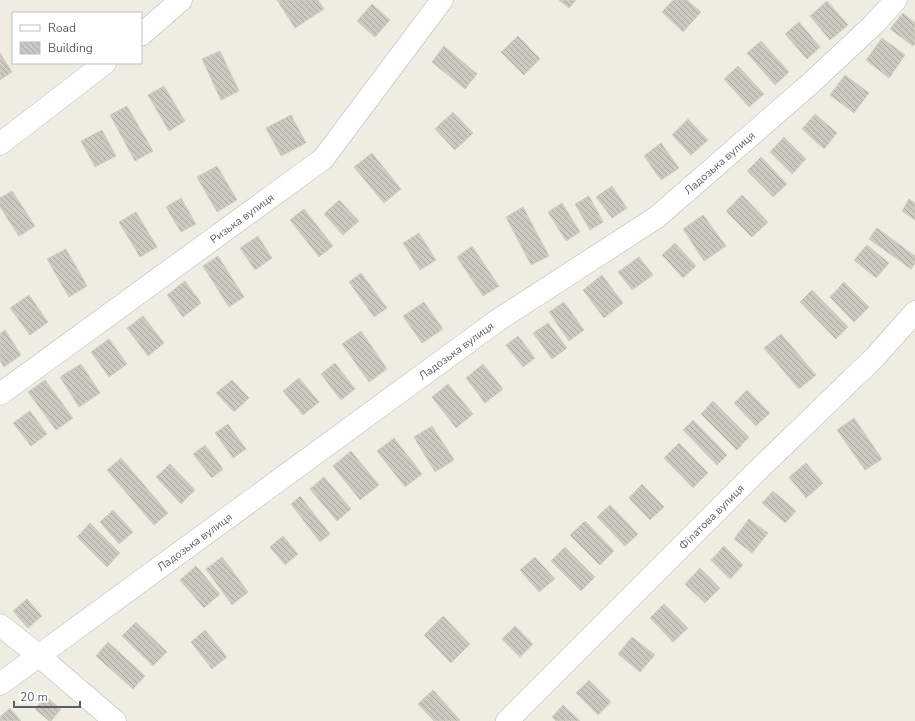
<svg xmlns="http://www.w3.org/2000/svg" width="915" height="721" viewBox="0 0 915 721" font-family="'Nunito Sans',sans-serif">
  <style>
    .building { fill: url(#building-back-hatch); stroke: #d4cebf }
    .lines { fill: none; stroke-linecap: round; stroke-linejoin: round }
    .street-casing { stroke: #b7bac0; stroke-width: 23 }
    .street { stroke: #fff; stroke-width: 22 }
    .labels { text-anchor: middle; stroke-width: 3.5; stroke-linejoin: round; paint-order: stroke }
    .street-label { font-size: 11px; fill: #5a5f64; stroke: #fff }
  </style>
  <defs>
    <pattern id="building-back-hatch" width="6" height="6" patternUnits="userSpaceOnUse"><rect width="6" height="6" fill="#ccc9c1"/><path d="M-1 5l2 2M0 0l6 6M5-1l2 2" fill="none" stroke="#a9a6a0"/></pattern>
  </defs>
  <rect width="100%" height="100%" fill="#efece2"/>
  <path class="building" d="M277 0H318L324 9 295 28Z
    M559 0H576L569 8Z
    M673 0H687L701 12 683 32 662 12Z
    M827 1 848 25 830 40 810 16Z
    M372 4 390 20 375 37 357 21Z
    M903 13 915 23V43L913 46 890 29Z
    M799 22 820 47 807 59 785 34Z
    M518 36 540 59 524 75 501 52Z
    M882 38 905 55 889 78 866 60Z
    M761 41 789 72 775 85 747 53Z
    M444 46 477 74 465 89 432 62Z
    M220 51 239 91 221 100 202 59Z
    M0 53 12 72 0 80Z
    M738 66 764 94 749 107 724 79Z
    M845 75 869 93 854 113 830 95Z
    M164 86 185 121 169 131 148 95Z
    M127 106 153 151 135 161 110 115Z
    M453 112 473 133 455 150 435 129Z
    M815 114 837 133 824 149 802 129Z
    M291 115 306 143 281 156 266 128Z
    M688 119 708 140 691 155 672 135Z
    M102 130 116 156 95 167 81 141Z
    M784 137 806 159 792 174 770 152Z
    M661 143 679 168 661 180 644 156Z
    M372 153 401 189 384 203 354 167Z
    M761 157 787 184 773 197 747 171Z
    M217 166 237 200 217 212 197 177Z
    M612 186 627 208 612 218 596 197Z
    M12 191 35 226 19 236 0 207V198Z
    M742 195 768 222 752 237 726 211Z
    M589 196 603 222 590 230 575 204Z
    M181 198 196 224 181 232 166 207Z
    M909 199 915 203V220L902 211Z
    M339 200 359 221 343 235 324 214Z
    M562 203 580 232 566 241 548 212Z
    M523 207 549 256 531 265 506 217Z
    M304 209 333 246 319 257 290 220Z
    M136 212 157 247 140 257 119 222Z
    M703 215 726 246 704 261 683 229Z
    M877 228 915 256V263L911 269 869 239Z
    M419 233 436 260 420 270 403 243Z
    M258 236 272 258 255 270 240 248Z
    M675 243 696 266 683 278 662 255Z
    M867 245 889 263 876 278 854 260Z
    M472 246 499 286 483 296 457 257Z
    M66 249 87 286 69 297 47 259Z
    M218 256 244 297 229 307 203 266Z
    M639 257 653 275 632 290 618 272Z
    M361 273 387 308 374 317 349 282Z
    M602 275 623 303 604 318 583 290Z
    M185 281 201 303 183 317 167 295Z
    M844 282 869 307 854 322 830 297Z
    M812 290 848 327 836 339 800 302Z
    M29 295 48 322 30 335 10 308Z
    M424 302 443 329 422 343 403 316Z
    M564 302 584 330 569 341 549 312Z
    M143 316 164 343 148 356 127 328Z
    M548 323 567 348 552 359 533 333Z
    M5 330 21 355 4 367 0 360V334Z
    M361 331 387 369 369 382 342 344Z
    M781 334 816 375 799 389 764 348Z
    M518 336 535 358 523 367 506 345Z
    M109 339 127 364 109 377 91 352Z
    M335 363 355 389 341 400 321 374Z
    M81 364 100 393 79 407 60 377Z
    M483 364 503 389 485 403 466 378Z
    M299 378 319 402 303 415 283 391Z
    M45 380 73 418 56 430 28 392Z
    M232 380 249 398 234 412 216 393Z
    M448 384 473 414 456 428 432 397Z
    M747 390 770 413 756 426 734 403Z
    M713 401 749 437 737 450 701 414Z
    M30 411 47 434 31 446 13 423Z
    M854 418 882 459 865 470 837 430Z
    M693 420 727 455 717 465 683 430Z
    M228 424 246 449 233 458 215 433Z
    M432 426 454 460 435 472 414 437Z
    M394 438 422 474 405 487 377 451Z
    M679 443 708 473 693 488 664 458Z
    M205 445 223 469 212 478 193 454Z
    M351 451 379 485 360 500 333 466Z
    M121 458 168 513 154 525 107 470Z
    M806 463 823 483 806 498 789 477Z
    M170 464 195 490 181 504 156 477Z
    M324 477 351 509 337 521 310 489Z
    M642 484 664 507 650 520 629 498Z
    M773 491 796 511 785 523 762 503Z
    M300 496 330 534 320 542 291 504Z
    M610 505 638 534 625 546 597 517Z
    M113 510 133 532 119 544 100 522Z
    M749 519 768 533 752 553 734 539Z
    M585 521 614 551 600 565 570 535Z
    M90 523 120 553 107 567 77 537Z
    M283 536 298 554 285 565 270 547Z
    M724 546 743 565 730 579 711 560Z
    M565 547 595 577 581 591 551 561Z
    M222 557 248 592 232 605 206 569Z
    M535 557 555 579 539 592 520 570Z
    M196 566 220 594 204 608 180 580Z
    M700 568 720 588 705 603 685 584Z
    M27 599 42 616 28 628 13 611Z
    M664 604 688 628 673 642 650 618Z
    M443 616 470 644 451 663 424 635Z
    M136 622 167 652 153 666 122 636Z
    M515 626 533 644 520 657 502 639Z
    M205 630 227 657 212 669 191 642Z
    M632 637 655 655 640 672 618 654Z
    M108 642 145 676 133 689 96 656Z
    M589 680 611 702 598 715 576 693Z
    M433 690 460 720 459 721H434L418 704Z
    M45 696 61 709 51 721H49L35 709Z
    M563 705 580 721H556L552 717Z
    M10 708 21 721H0V717Z"/>
  <g class="lines">
    <g class="street-casing">
      <g id="street">
        <path d="M141 35 181 0"/>
        <path d="M0 144 105 63"/>
        <path id="s1" d="M0 394 323 159 442 0"/>
        <path d="M0 625 38 655 115 721"/>
        <path id="s2" d="M0 684 498 320 657 217 811 83 873 25 896 0"/>
        <path id="s3" d="M507 721 757 471 875 357 915 312"/>
      </g>
    </g>
    <use href="#street" class="street"/>
  </g>
  <g class="labels">
    <g class="street-label">
      <text dy="4" stroke="none"><textPath href="#s2" startOffset="889">Ладозька вулиця</textPath></text>
      <text dy="4" stroke="none"><textPath href="#s1" startOffset="299">Ризька вулиця</textPath></text>
      <text dy="4" stroke="none"><textPath href="#s2" startOffset="565">Ладозька вулиця</textPath></text>
      <text dy="4" stroke="none"><textPath href="#s3" startOffset="289">Філатова вулиця</textPath></text>
      <text dy="4" stroke="none"><textPath href="#s2" startOffset="241">Ладозька вулиця</textPath></text>
    </g>
  </g>
  <rect x="12" y="12" width="130" height="52" fill="#ffffff" stroke="#bdbfc1"/>
  <rect x="20" y="25" width="20" height="6" fill="#ffffff" stroke="#bdbfc1"/>
  <text x="48" y="32" font-size="12" fill="#5a5f64">Road</text>
  <rect x="20" y="42" width="20" height="12" fill="url(#building-back-hatch)" stroke="#bdbfc1"/>
  <text x="48" y="52" font-size="12" fill="#5a5f64">Building</text>
  <path d="M14 701v6h66v-6" fill="none" stroke="#5a5f64" stroke-width="2"/>
  <text x="20" y="701" font-size="12" fill="#5a5f64" stroke="#ffffff" stroke-width="3" paint-order="stroke">20 m</text>
</svg>
